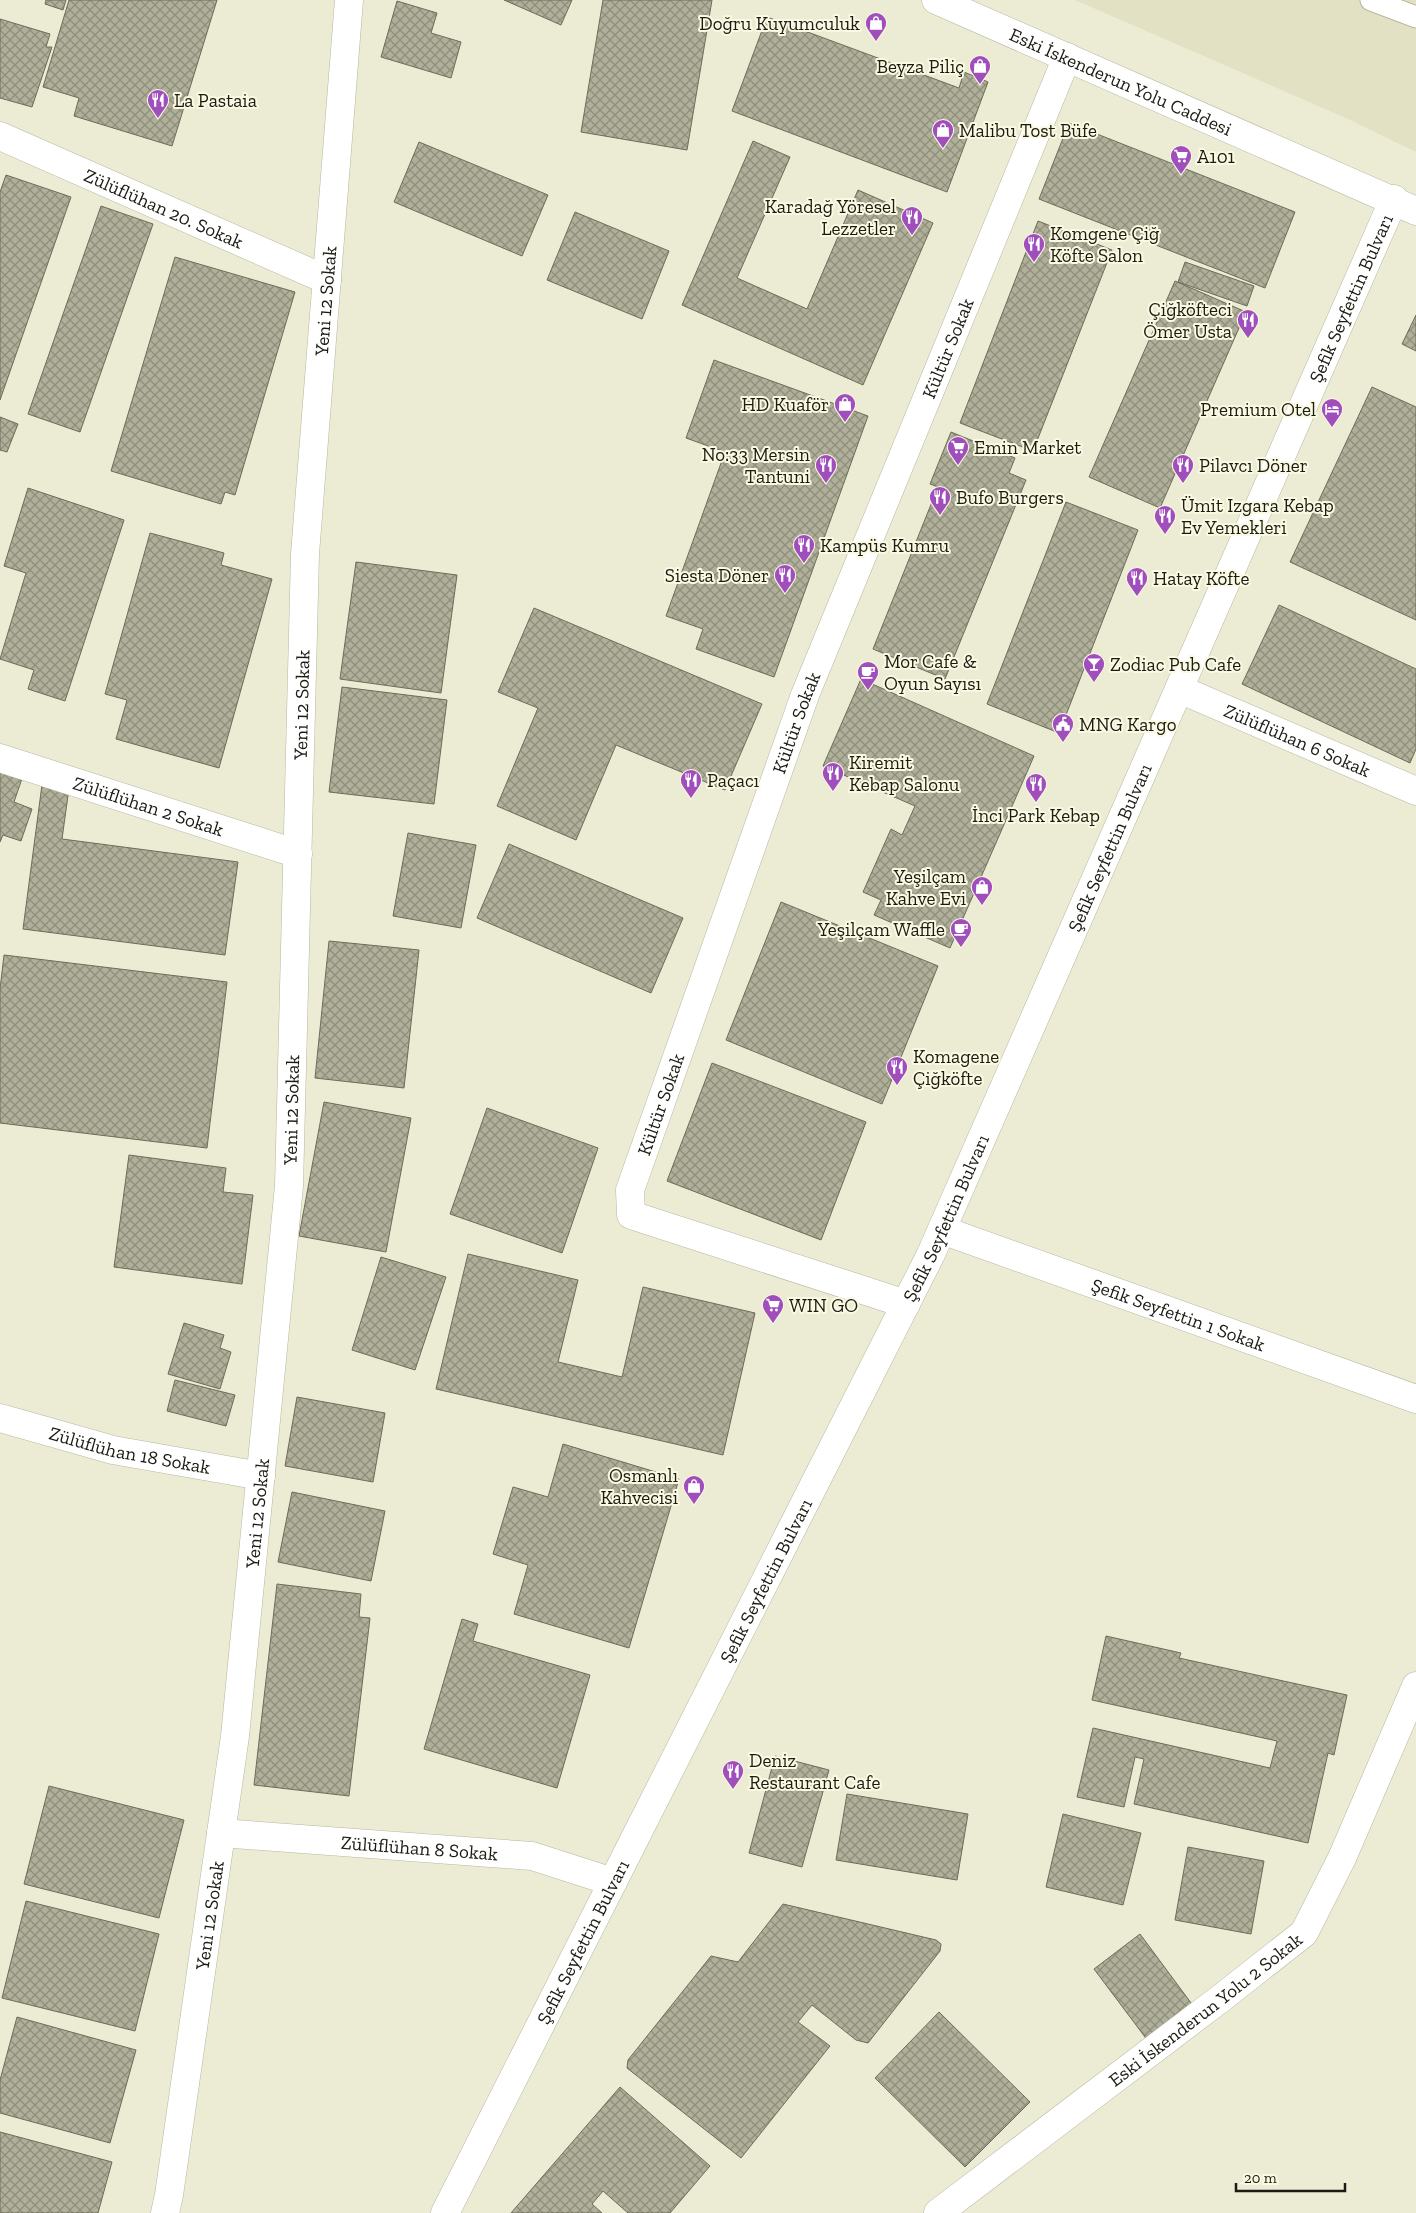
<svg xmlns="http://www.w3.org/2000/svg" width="1416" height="2213" viewBox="0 0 1416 2213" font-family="'Zilla Slab',serif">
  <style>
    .built { fill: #e2e1c3 }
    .building { fill: url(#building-cross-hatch); stroke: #6c6c58 }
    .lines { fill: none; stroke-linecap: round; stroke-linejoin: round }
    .lane-casing { stroke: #b7b7a1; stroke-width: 23 }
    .street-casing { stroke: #b7b7a1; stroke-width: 29 }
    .secondary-casing { stroke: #b7b7a1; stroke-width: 29 }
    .lane { stroke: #fff; stroke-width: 21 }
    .street { stroke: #fff; stroke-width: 28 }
    .secondary { stroke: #fff; stroke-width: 28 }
    .labels { text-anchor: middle; stroke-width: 4; stroke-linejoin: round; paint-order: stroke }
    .poi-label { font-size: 19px; fill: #1b1b13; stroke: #faf9e2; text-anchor: start }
    .street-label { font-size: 19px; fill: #1b1b13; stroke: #faf9e2 }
  </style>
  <defs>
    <pattern id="building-cross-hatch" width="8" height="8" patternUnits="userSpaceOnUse" patternTransform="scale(1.25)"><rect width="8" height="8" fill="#b0af9a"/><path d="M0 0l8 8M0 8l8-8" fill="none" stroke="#8e8e7c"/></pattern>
  </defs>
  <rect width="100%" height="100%" fill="#ececd5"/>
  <path class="built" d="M1075 0H1416V152L1348 119Z"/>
  <path class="building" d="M46 0H66L63 10 45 4Z
    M69 0H217L172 146 74 116 79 98 43 87Z
    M504 0H572L561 25Z
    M603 0H712L687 150 581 132Z
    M397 1 437 13 431 33 461 42 451 78 381 57Z
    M767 17 959 88 964 72 988 82 947 192 732 111Z
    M0 19 50 34 46 47H52L32 107 0 98Z
    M1069 123 1295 212 1265 288 1039 199Z
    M753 141 790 157 737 278 807 309 858 190 933 223 863 385 682 305Z
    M419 142 548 195 522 256 394 202Z
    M6 175 71 197 0 400V192Z
    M101 206 153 224 80 432 28 414Z
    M575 212 669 251 642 319 547 280Z
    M1038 221 1112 250 1033 451 960 423Z
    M175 257 295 292 235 495 225 492 221 504 111 471Z
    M1185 262 1254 286 1247 306 1178 282Z
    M1175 281 1246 312 1160 508 1089 477Z
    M1416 315V351L1402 344Z
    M714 360 868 416 774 677 696 649 703 629 666 616 725 452 686 438Z
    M1372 387 1416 407V620L1290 562Z
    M0 417 18 424 7 452 0 450Z
    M951 432 1015 458 1009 473 1026 480 945 679 873 649 938 487 930 484Z
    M28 488 124 520 65 701 28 689 34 670 0 659 26 573 4 566Z
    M1066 502 1138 530 1059 733 987 704Z
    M150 533 224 553 221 565 272 579 219 768 116 739 127 700 105 694Z
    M356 562 457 575 441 693 340 679Z
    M1279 605 1416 669V749L1410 763 1242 684Z
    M534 608 762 704 725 790 616 745 576 840 497 806 538 708 498 692Z
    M861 679 1034 756 950 948 874 915 881 900 863 892 891 829 902 835 915 806 823 766Z
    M342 687 447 700 434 804 329 792Z
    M0 748 29 758 14 802 32 809 21 841 3 835 0 842Z
    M43 777 70 781 62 839 238 862 225 955 23 929Z
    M408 833 476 845 461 928 393 916Z
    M509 844 683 918 651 993 477 918Z
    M781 902 938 966 882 1104 726 1040Z
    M329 941 419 950 404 1088 315 1078Z
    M4 955 227 982 207 1148 0 1123V989Z
    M712 1063 866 1122 821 1240 667 1181Z
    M324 1102 411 1118 386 1252 299 1236Z
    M487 1108 598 1148 562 1253 450 1214Z
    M129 1155 226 1168 223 1192 253 1195 242 1284 114 1267Z
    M468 1254 578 1280 558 1362 622 1377 643 1287 755 1313 723 1455 436 1389Z
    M381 1257 446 1277 415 1370 352 1350Z
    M184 1323 224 1335 220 1348 231 1352 220 1389 168 1374Z
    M175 1380 235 1395 226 1426 167 1411Z
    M297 1397 385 1413 373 1482 285 1466Z
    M563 1444 679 1479 629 1648 514 1614 528 1565 493 1554 513 1487 548 1497Z
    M292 1492 385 1511 371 1581 278 1562Z
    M277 1584 361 1594 359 1617 370 1618 349 1796 254 1785Z
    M462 1619 478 1624 473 1641 590 1675 557 1788 424 1749Z
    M1106 1636 1181 1653 1179 1658 1347 1695 1334 1755 1328 1753 1308 1843 1134 1804 1144 1759 1135 1757 1124 1807 1077 1797 1093 1728 1270 1768 1277 1741 1092 1700Z
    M775 1756 829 1770 802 1867 749 1853Z
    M49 1786 184 1820 159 1918 24 1884Z
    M847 1794 968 1814 957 1880 836 1860Z
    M1063 1814 1141 1833 1123 1905 1046 1887Z
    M1188 1847 1264 1861 1251 1934 1175 1920Z
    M26 1901 159 1934 135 2031 2 1998Z
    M783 1904 936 1940 941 1944 940 1951 868 2043 856 2040 812 2005 798 2022 830 2046 741 2158 627 2068 628 2060 711 1956 738 1962Z
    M1140 1934 1197 2011 1151 2045 1094 1969Z
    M939 2012 1030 2102 965 2167 875 2078Z
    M17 2017 136 2050 110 2143 0 2113V2080Z
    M620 2087 710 2166 670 2213H628L603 2191 592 2204 602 2213H511Z
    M0 2132 112 2162 98 2213H0Z"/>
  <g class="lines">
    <g class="lane-casing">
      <path id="lane" d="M1371 0 1416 17"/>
    </g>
    <g class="street-casing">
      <g id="street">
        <path id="s1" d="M0 136 327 280"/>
        <path id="s2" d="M1179 689 1416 791"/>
        <path id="s3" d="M0 758 298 854"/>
        <path id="s4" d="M942 1230 1416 1399"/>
        <path id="s5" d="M906 1304 631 1215 630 1190 805 695 1067 57"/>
        <path id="s6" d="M0 1418 113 1450 261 1476"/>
        <path id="s7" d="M221 1833 532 1856 613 1882"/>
        <path id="s8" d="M165 2213 169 2195 235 1736 289 1186 305 554 349 0"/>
        <path id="s9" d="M445 2213 931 1254 1394 199"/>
        <path id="s10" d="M938 2213 1220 1999 1304 1933 1342 1858 1416 1686"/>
      </g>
    </g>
    <g class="secondary-casing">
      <g id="secondary">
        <path id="s11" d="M936 0 1416 211"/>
      </g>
    </g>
    <use href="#lane" class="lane"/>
    <use href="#street" class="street"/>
    <use href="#secondary" class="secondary"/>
  </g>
  <defs>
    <g id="shop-pin" transform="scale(1.125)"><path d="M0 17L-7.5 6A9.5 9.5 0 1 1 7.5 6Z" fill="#a14ebd" stroke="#faf9e2"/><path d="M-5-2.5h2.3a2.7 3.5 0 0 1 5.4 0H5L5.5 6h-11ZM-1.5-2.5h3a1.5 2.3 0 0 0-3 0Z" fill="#fff"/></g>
    <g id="restaurant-pin" transform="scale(1.125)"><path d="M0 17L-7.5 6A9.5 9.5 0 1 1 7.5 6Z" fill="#a14ebd" stroke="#faf9e2"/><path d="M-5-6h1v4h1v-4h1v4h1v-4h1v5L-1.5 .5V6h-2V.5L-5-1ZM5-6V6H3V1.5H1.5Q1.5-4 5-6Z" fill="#fff"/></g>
    <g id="supermarket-pin" transform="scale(1.125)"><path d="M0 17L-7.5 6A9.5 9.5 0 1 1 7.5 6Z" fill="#a14ebd" stroke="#faf9e2"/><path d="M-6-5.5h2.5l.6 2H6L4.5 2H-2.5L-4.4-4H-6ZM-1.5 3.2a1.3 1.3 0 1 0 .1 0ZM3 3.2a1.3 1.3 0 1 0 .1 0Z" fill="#fff"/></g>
    <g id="hotel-pin" transform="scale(1.125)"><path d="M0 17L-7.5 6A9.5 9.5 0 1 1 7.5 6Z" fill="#a14ebd" stroke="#faf9e2"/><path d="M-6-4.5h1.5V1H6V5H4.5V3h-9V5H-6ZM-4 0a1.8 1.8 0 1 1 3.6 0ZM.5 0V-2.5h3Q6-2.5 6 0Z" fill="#fff"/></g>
    <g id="bar-pin" transform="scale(1.125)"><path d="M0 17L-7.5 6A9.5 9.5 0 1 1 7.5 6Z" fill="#a14ebd" stroke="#faf9e2"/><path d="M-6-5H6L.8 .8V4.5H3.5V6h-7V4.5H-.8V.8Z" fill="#fff"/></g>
    <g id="cafe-pin" transform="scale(1.125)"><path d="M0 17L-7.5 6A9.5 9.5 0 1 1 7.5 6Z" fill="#a14ebd" stroke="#faf9e2"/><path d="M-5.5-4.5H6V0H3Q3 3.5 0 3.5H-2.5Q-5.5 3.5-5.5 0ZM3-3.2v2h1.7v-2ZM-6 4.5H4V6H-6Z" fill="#fff"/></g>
    <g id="civic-pin" transform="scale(1.125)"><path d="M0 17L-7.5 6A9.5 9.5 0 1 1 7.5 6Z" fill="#a14ebd" stroke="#faf9e2"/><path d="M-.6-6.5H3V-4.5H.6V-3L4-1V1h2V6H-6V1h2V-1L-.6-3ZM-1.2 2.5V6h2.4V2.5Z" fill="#fff"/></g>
  </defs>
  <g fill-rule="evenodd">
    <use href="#shop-pin" x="876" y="23"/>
    <use href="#shop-pin" x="980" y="66"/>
    <use href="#restaurant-pin" x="158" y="100"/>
    <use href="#shop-pin" x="943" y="130"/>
    <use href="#supermarket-pin" x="1181" y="156"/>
    <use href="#restaurant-pin" x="912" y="217"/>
    <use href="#restaurant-pin" x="1034" y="244"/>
    <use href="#restaurant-pin" x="1248" y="320"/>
    <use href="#shop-pin" x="845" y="404"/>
    <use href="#hotel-pin" x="1332" y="409"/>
    <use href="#supermarket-pin" x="958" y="447"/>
    <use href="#restaurant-pin" x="826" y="465"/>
    <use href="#restaurant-pin" x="1183" y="465"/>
    <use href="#restaurant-pin" x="940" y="497"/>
    <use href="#restaurant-pin" x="1165" y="516"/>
    <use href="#restaurant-pin" x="804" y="545"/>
    <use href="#restaurant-pin" x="785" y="575"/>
    <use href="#restaurant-pin" x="1137" y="578"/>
    <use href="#bar-pin" x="1094" y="664"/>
    <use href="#cafe-pin" x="868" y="672"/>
    <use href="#civic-pin" x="1063" y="724"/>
    <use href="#restaurant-pin" x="833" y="773"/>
    <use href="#restaurant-pin" x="691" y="780"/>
    <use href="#restaurant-pin" x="1036" y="784"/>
    <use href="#shop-pin" x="982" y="887"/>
    <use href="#cafe-pin" x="961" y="929"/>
    <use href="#restaurant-pin" x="897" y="1067"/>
    <use href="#supermarket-pin" x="773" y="1305"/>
    <use href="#shop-pin" x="694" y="1486"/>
    <use href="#restaurant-pin" x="733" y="1771"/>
  </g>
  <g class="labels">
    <g class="poi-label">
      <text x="860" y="30" text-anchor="end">Doğru Kuyumculuk</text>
      <text x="964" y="73" text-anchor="end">Beyza Piliç</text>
      <text x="174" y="107">La Pastaia</text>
      <text x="959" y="137">Malibu Tost Büfe</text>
      <text x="1197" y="163">A101</text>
      <text x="896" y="213" text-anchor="end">Karadağ Yöresel<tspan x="896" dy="22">Lezzetler</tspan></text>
      <text x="1050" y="240">Komgene Çiğ<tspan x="1050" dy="22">Köfte Salon</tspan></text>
      <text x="1232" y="316" text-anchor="end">Çiğköfteci<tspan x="1232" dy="22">Ömer Usta</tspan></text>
      <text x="829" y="411" text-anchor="end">HD Kuaför</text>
      <text x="1316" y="416" text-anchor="end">Premium Otel</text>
      <text x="974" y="454">Emin Market</text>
      <text x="810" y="461" text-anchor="end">No:33 Mersin<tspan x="810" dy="22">Tantuni</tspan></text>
      <text x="1199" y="472">Pilavcı Döner</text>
      <text x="956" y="504">Bufo Burgers</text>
      <text x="1181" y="512">Ümit Izgara Kebap<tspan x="1181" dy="22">Ev Yemekleri</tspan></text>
      <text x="820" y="552">Kampüs Kumru</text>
      <text x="769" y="582" text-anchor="end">Siesta Döner</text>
      <text x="1153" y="585">Hatay Köfte</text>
      <text x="884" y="668">Mor Cafe &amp;<tspan x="884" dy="22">Oyun Sayısı</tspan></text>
      <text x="1110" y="671">Zodiac Pub Cafe</text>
      <text x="1079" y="731">MNG Kargo</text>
      <text x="849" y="769">Kiremit<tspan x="849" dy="22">Kebap Salonu</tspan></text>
      <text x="707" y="787">Paçacı</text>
      <text x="1036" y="822" text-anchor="middle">İnci Park Kebap</text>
      <text x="966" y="883" text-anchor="end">Yeşilçam<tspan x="966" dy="22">Kahve Evi</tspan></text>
      <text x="945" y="936" text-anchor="end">Yeşilçam Waffle</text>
      <text x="913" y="1063">Komagene<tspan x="913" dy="22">Çiğköfte</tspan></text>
      <text x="789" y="1312">WIN GO</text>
      <text x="678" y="1482" text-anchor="end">Osmanlı<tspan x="678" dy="22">Kahvecisi</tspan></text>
      <text x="749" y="1767">Deniz<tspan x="749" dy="22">Restaurant Cafe</tspan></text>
    </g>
    <g class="street-label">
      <text dy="7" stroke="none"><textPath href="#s11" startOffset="202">Eski İskenderun Yolu Caddesi</textPath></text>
      <text dy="7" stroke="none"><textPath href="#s1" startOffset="179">Zülüflühan 20. Sokak</textPath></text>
      <text dy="7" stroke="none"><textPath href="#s9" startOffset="2119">Şefik Seyfettin Bulvarı</textPath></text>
      <text dy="7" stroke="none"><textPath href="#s8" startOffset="1921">Yeni 12 Sokak</textPath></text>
      <text dy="7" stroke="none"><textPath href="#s5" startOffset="1214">Kültür Sokak</textPath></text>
      <text dy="7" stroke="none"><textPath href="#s8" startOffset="1516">Yeni 12 Sokak</textPath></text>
      <text dy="7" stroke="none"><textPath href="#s5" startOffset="810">Kültür Sokak</textPath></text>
      <text dy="7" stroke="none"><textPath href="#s2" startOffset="129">Zülüflühan 6 Sokak</textPath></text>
      <text dy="7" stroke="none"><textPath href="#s3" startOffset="156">Zülüflühan 2 Sokak</textPath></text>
      <text dy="7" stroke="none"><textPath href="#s9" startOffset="1519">Şefik Seyfettin Bulvarı</textPath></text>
      <text dy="7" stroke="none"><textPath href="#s5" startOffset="405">Kültür Sokak</textPath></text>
      <text dy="7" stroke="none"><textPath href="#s8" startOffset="1111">Yeni 12 Sokak</textPath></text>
      <text dy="7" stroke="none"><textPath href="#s9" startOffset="1114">Şefik Seyfettin Bulvarı</textPath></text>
      <text dy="7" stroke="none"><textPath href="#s4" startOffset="251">Şefik Seyfettin 1 Sokak</textPath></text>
      <text dy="7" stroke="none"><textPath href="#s6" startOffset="134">Zülüflühan 18 Sokak</textPath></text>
      <text dy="7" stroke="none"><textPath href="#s8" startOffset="706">Yeni 12 Sokak</textPath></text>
      <text dy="7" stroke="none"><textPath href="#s9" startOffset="709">Şefik Seyfettin Bulvarı</textPath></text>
      <text dy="7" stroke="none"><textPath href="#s7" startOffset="199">Zülüflühan 8 Sokak</textPath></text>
      <text dy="7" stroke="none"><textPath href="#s8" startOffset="301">Yeni 12 Sokak</textPath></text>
      <text dy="7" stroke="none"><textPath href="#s9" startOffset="304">Şefik Seyfettin Bulvarı</textPath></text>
      <text dy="7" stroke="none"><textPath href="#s10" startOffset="336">Eski İskenderun Yolu 2 Sokak</textPath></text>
    </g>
  </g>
  <path d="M1236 2183v8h109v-8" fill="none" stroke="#1b1b13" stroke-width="2.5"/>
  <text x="1244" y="2183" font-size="15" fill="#1b1b13" stroke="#faf9e2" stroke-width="4" paint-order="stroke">20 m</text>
</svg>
